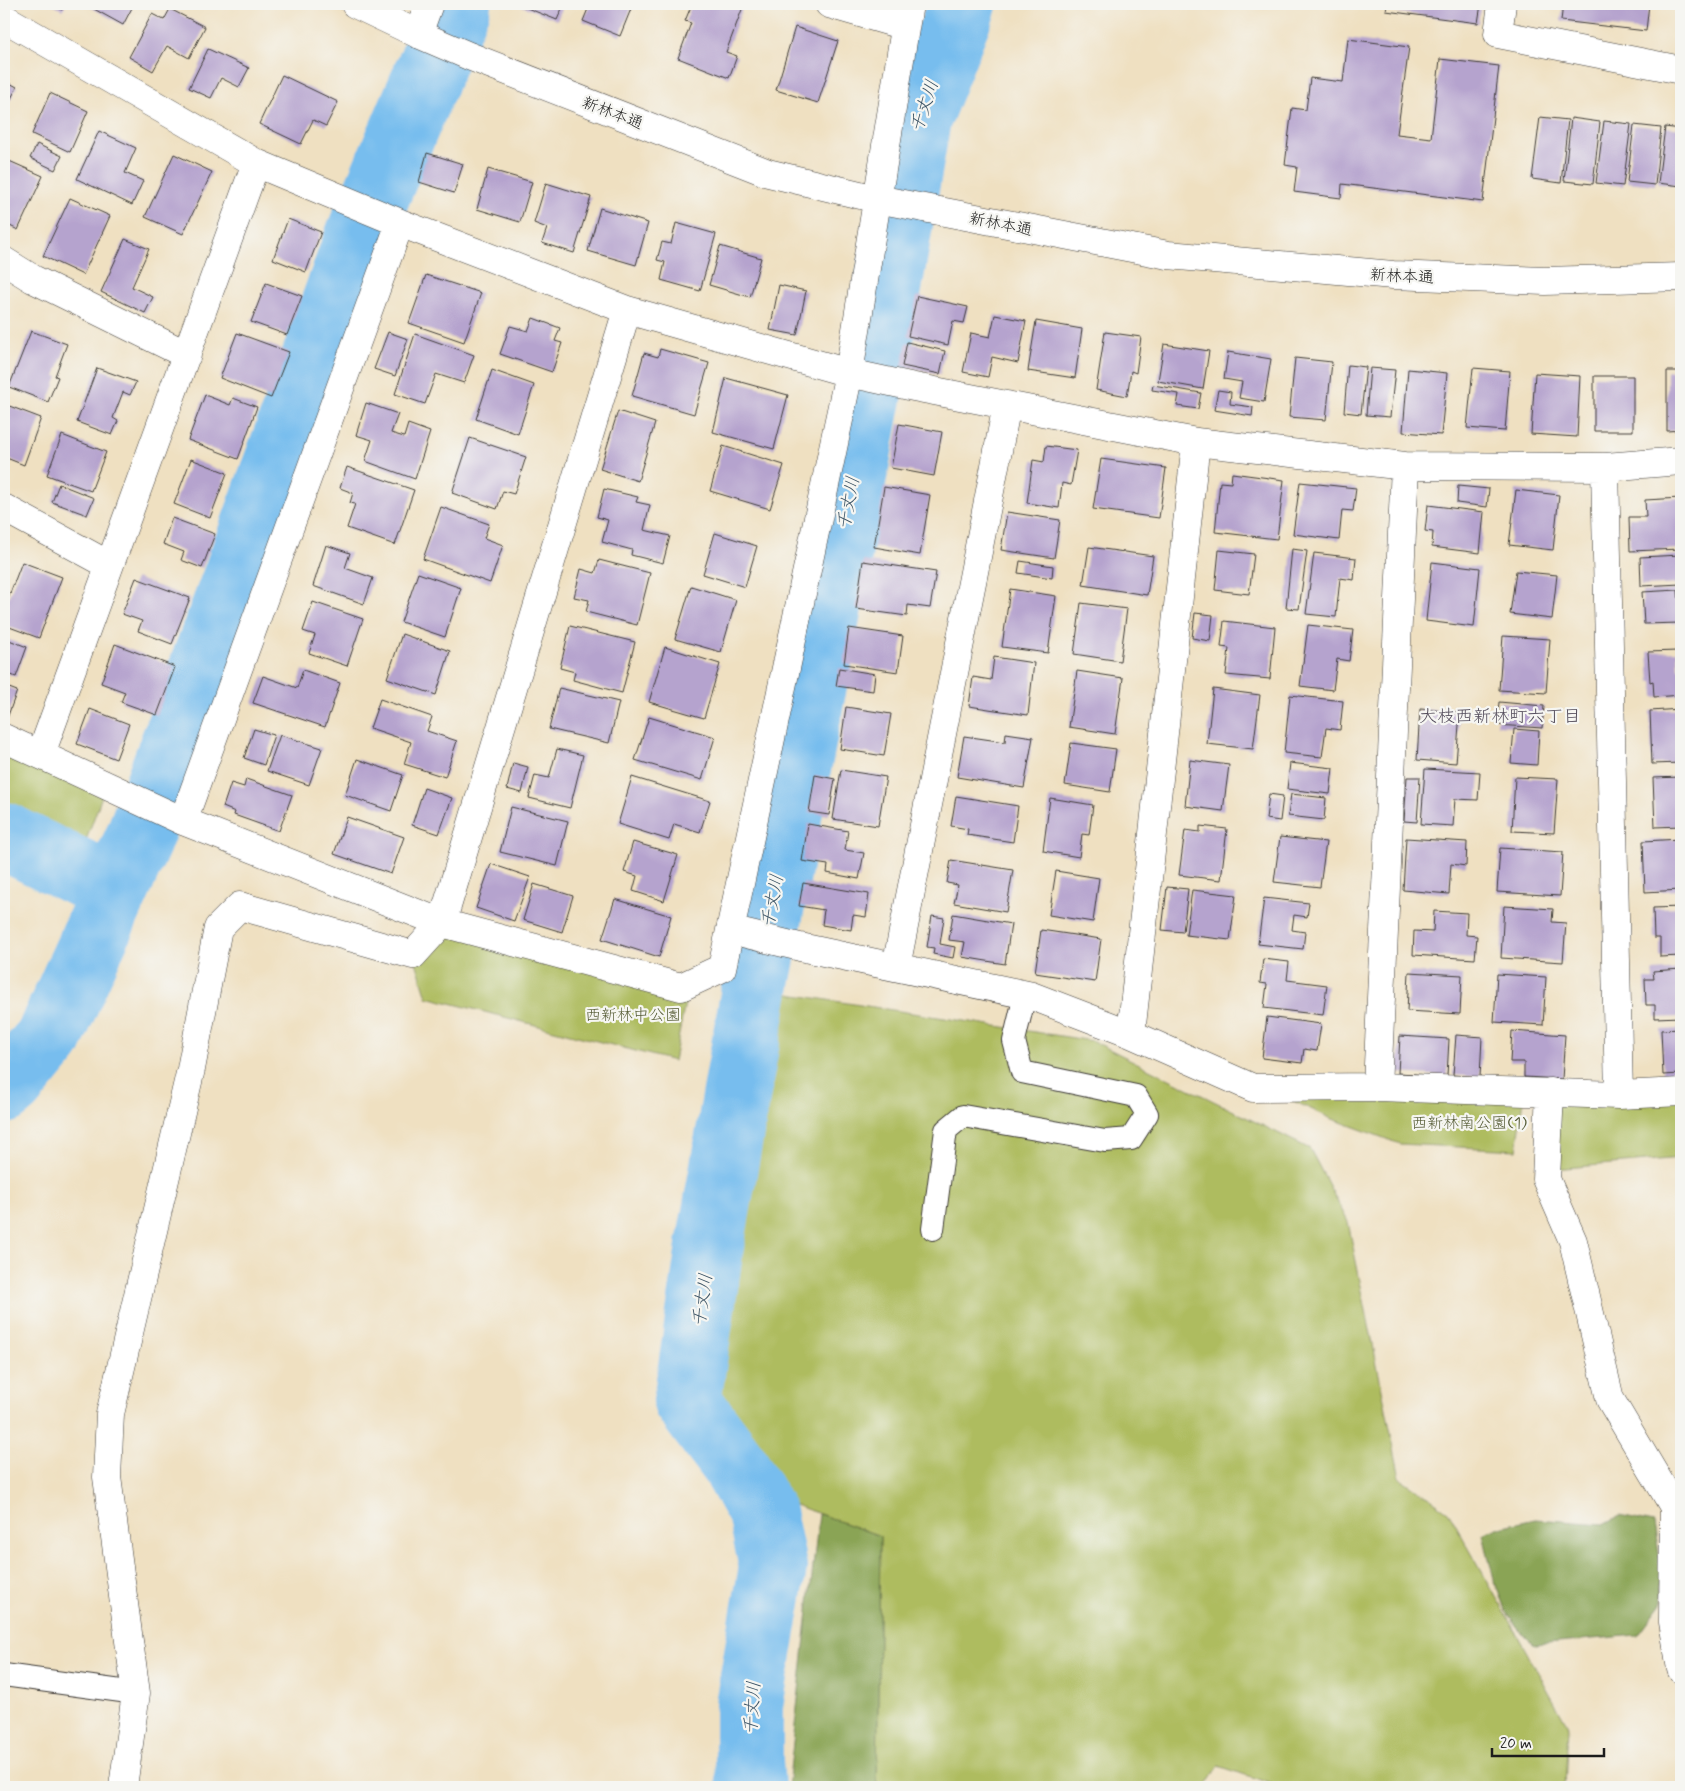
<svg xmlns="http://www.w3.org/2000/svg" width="1685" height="1791" viewBox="0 0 1685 1791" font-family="Mynerve,'Klee One',sans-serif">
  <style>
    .green { fill: #aebc5e; stroke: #656c3d }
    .forest { fill: #8aa455; stroke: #536038 }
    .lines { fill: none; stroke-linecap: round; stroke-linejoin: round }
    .river { stroke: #77bdee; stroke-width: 68 }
    .building { fill: #b5a3ce }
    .lane-casing { stroke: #3c3935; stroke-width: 24 }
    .street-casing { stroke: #3c3935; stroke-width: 29 }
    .secondary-casing { stroke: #3c3935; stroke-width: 29 }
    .lane { stroke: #fff; stroke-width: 22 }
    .street { stroke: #fff; stroke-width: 28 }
    .secondary { stroke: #fff; stroke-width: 28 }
    .labels { text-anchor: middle; stroke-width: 4.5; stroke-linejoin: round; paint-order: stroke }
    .street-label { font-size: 16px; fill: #1c1c1c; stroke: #f6f6f2 }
    .park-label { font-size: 16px; fill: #565c36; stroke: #f6f6f2 }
    .water-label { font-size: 18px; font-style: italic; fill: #3c5466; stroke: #f6f6f2 }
    .neighbourhood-label { font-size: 18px; fill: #524b5a; stroke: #f6f6f2 }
  </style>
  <rect width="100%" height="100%" fill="#f6f6f2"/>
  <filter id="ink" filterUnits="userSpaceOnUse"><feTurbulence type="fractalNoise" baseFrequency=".02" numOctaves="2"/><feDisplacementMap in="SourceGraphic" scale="10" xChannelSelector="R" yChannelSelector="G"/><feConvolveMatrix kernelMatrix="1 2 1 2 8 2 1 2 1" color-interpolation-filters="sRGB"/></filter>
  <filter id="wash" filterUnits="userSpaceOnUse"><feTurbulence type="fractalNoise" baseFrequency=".0096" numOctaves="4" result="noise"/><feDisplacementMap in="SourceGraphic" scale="20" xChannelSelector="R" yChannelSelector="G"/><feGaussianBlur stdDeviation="1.12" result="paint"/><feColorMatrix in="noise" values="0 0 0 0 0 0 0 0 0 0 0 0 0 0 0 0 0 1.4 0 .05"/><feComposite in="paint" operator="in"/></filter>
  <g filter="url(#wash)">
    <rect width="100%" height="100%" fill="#efe0c1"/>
    <path class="green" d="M4 748 102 796 81 854 4 813Z
      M445 931 687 992 674 1061 427 997 416 962Z
      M776 992 1093 1041 1310 1149 1348 1222 1400 1478 1448 1511 1568 1726 1565 1787H1281L1219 1766 1205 1787H877L880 1536 784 1501 708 1392Z
      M1268 1089 1524 1098 1517 1150 1400 1144 1330 1118Z
      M1557 1099H1681V1158L1554 1169Z"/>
    <path class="forest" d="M819 1514 880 1536 877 1787H788Z
      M1619 1516 1654 1523 1662 1572V1603L1638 1635 1535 1644C1500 1622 1492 1571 1483 1534L1500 1527 1535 1519 1604 1524Z"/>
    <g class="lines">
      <path class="river" d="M4 836 115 890
        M4 1090 11 1084 49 1038 138 840 234 584 359 236 457 4
        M751 1787 749 1761V1705L773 1567 762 1513 736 1467 687 1401 710 1246 755 989 880 335 917 119 963 4"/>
    </g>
    <g id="blocks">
      <path class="building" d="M52 4H66L62 10Z
        M85 4H134L123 25Z
        M517 4H564L557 20Z
        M590 4H633L620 36 583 21Z
        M692 4H744L726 52 737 56 729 78 678 58 691 23 685 21Z
        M1387 4H1481L1478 23 1386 11Z
        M1563 4H1649L1646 31 1561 21Z
        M170 9 205 27 189 58 167 46 153 71 129 57 152 14 164 20Z
        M795 27 838 41 818 103 776 90Z
        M1348 39 1409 47 1397 134 1431 138 1440 59 1499 66 1483 202 1342 184 1341 198 1294 192 1297 167 1285 165 1292 108 1306 110 1310 78 1343 82Z
        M208 49 249 68 239 87 221 78 211 98 189 88Z
        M282 75 338 102 326 126 313 120 301 144 259 124Z
        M4 80 17 87 4 112Z
        M50 93 88 111 70 152 32 134Z
        M1540 117 1568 120 1561 183 1532 179Z
        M1571 118 1600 122 1593 184 1564 181Z
        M1604 121 1631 124 1623 186 1596 183Z
        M1634 125 1661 128 1655 185 1627 182Z
        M1665 127 1681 129V186L1658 183Z
        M99 131 136 148 125 173 143 181 132 205 77 179Z
        M37 144 62 156 55 170 30 158Z
        M427 153 463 164 454 193 419 182Z
        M174 154 212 172 183 234 145 217Z
        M7 160 43 176 18 230 4 223V167Z
        M488 169 532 182 520 222 477 209Z
        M546 183 591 197 574 253 542 243 547 228 534 223Z
        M70 198 110 216 83 275 43 256Z
        M600 208 648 223 636 265 588 251Z
        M288 219 321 232 306 272 273 259Z
        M676 223 716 234 700 291 661 280 665 262 657 260 662 242 671 244Z
        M125 239 149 249 132 287 153 297 145 313 101 292Z
        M720 246 761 258 750 297 709 285Z
        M426 275 481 293 464 342 409 323Z
        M266 283 302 296 287 335 251 322Z
        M779 285 806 291 797 335 770 330Z
        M917 296 968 307 964 323 953 321 948 345 908 336Z
        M995 315 1026 321 1018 363 992 357 988 377 963 372 971 333 990 337Z
        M533 318 560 328 555 341 562 343 552 372 500 354 510 326 528 331Z
        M1036 321 1082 329 1075 378 1028 371Z
        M31 331 67 344 55 376 58 377 48 402 9 387Z
        M388 332 408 339 395 376 374 369Z
        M1105 332 1141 337 1136 373 1131 371 1127 396 1096 390Z
        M237 333 289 352 271 398 220 378Z
        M415 334 474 355 464 383 436 374 425 404 395 394Z
        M907 342 945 351 940 374 902 366Z
        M1164 344 1209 351 1203 389 1158 381Z
        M660 349 709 363 694 414 632 396 644 353 658 357Z
        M1228 352 1271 359 1264 402 1239 398 1242 382 1224 379Z
        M1295 358 1332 362 1326 420 1289 417Z
        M1348 365 1366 367 1361 414 1344 412Z
        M97 368 136 382 130 395 123 392 113 418 118 421 112 435 77 422Z
        M1370 368 1395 370 1390 417 1366 415Z
        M1473 368 1510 371 1505 431 1467 428Z
        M1408 369 1447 373 1441 435 1403 432Z
        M492 370 534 385 518 434 476 419Z
        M1667 371H1681V430L1667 431Z
        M1535 373 1580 376 1577 437 1531 434Z
        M1594 376H1633V431H1594Z
        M726 378 788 395 774 449 713 432Z
        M1153 385 1201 393 1198 409 1177 406 1179 394 1152 390Z
        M1218 390 1231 392 1230 404 1253 407 1252 416 1214 410Z
        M205 395 230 405 233 398 257 407 238 459 188 440Z
        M366 403 398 414 391 433 404 437 408 424 430 432 415 479 365 461 372 440 356 435Z
        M4 404 41 418 24 465 4 457Z
        M618 411 655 423 638 481 600 469Z
        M899 424 942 432 934 476 891 468Z
        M62 435 106 452 91 491 47 475Z
        M470 438 526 457 514 494 503 491 497 509 452 493Z
        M723 446 784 465 770 509 710 491Z
        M1046 446 1077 450 1071 485 1062 483 1059 508 1027 503 1033 460 1044 462Z
        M191 459 227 473 210 518 174 504Z
        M1101 459 1166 468 1159 518 1093 509Z
        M347 467 414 490 395 545 347 528 355 504 350 503 353 493 340 488Z
        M1232 473 1284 480 1277 539 1215 532 1220 482 1231 483Z
        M1300 482 1356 488 1353 511 1342 510 1339 540 1293 534Z
        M59 484 94 498 87 515 52 502Z
        M1458 486 1489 489 1487 507 1457 503Z
        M884 487 930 495 920 555 874 547Z
        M604 489 638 497 636 502 650 505 644 530 670 536 663 563 631 555 632 550 602 542 608 520 597 517Z
        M1516 490 1559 495 1553 550 1509 545Z
        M1681 498V549L1630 551 1629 517H1646L1645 500Z
        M1428 505 1484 512 1480 553 1432 547 1433 532 1425 531Z
        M441 507 489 524 484 538 503 545 490 583 423 559Z
        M1007 512 1060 520 1054 558 1001 550Z
        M172 518 215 534 202 568 181 560 184 552 163 544Z
        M715 533 757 546 745 587 703 574Z
        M326 545 350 553 345 568 373 578 364 604 313 586Z
        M1089 547 1153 556 1147 595 1083 585Z
        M1292 549 1307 551 1299 609 1286 608Z
        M1219 550 1254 554 1249 594 1215 590Z
        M1314 553 1356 558 1354 580 1340 578 1336 617 1306 614Z
        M1681 555V584L1641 586 1640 557Z
        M599 560 650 573 637 625 586 612 589 600 574 597 581 569 595 573Z
        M863 561 936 572 930 608 908 605 907 616 856 609Z
        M1020 561 1053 566 1052 578 1018 573Z
        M22 562 62 577 39 638 4 625V609Z
        M1432 562 1480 568 1474 627 1426 621Z
        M1516 571 1557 575 1552 619 1510 614Z
        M418 573 461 588 445 637 401 622Z
        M136 578 190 598 172 644 138 631 142 621 122 614Z
        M691 586 736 600 721 652 675 639Z
        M1010 589 1056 596 1048 653 1002 647Z
        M1678 590 1680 623 1644 624 1642 592Z
        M313 602 363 619 347 666 309 653 315 635 303 631Z
        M1081 603 1127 609 1120 661 1074 654Z
        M1195 613 1213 615 1210 641 1192 638Z
        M1224 621 1275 627 1270 679 1226 675 1229 648 1221 647Z
        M1308 625 1353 630 1349 661 1337 659 1333 690 1300 686Z
        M570 626 635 642 622 693 573 680 575 672 560 668Z
        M849 628 903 636 898 672 844 664Z
        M402 634 450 651 436 695 387 678Z
        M1503 636 1550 639 1546 693 1499 690Z
        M4 638 27 647 16 677 4 672Z
        M115 644 175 667 157 715 121 702 125 692 101 683Z
        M665 647 720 664 704 718 649 702Z
        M1677 651 1678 668H1681V695L1654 697 1653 681 1650 682 1648 652Z
        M994 657 1034 663 1028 715 969 706 973 677 991 680Z
        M839 668 875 674 873 691 836 686Z
        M303 670 340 683 325 727 253 703 263 676 297 688Z
        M1077 671 1123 678 1115 734 1069 727Z
        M4 686 17 691 6 721H4Z
        M559 688 619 702 609 743 549 729Z
        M1213 689 1260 695 1253 749 1207 744Z
        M1290 695 1343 701 1340 730 1326 728 1322 757 1284 753Z
        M380 699 432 717 427 731 457 741 445 777 404 764 411 742 370 728Z
        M1499 702 1544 706 1542 728 1497 725Z
        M846 707 891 714 884 756 840 749Z
        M90 709 129 724 116 759 77 744Z
        M1420 709 1460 712 1456 763 1417 760Z
        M1681 709V763L1652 764 1650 711Z
        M649 717 715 737 702 780 635 760Z
        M254 729 274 735 264 765 244 758Z
        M1514 729 1539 731 1537 765 1511 763Z
        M1006 733 1033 737 1024 788 957 777 964 736 1005 742Z
        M280 735 322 748 309 785 267 771Z
        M1071 743 1116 749 1110 792 1065 785Z
        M557 749 583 755 570 808 529 798 535 775 549 778Z
        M357 759 403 775 391 811 345 795Z
        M1190 760 1229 765 1223 811 1185 806Z
        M513 763 528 767 522 793 507 789Z
        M1290 763 1333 768 1330 794 1287 789Z
        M1425 769 1480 772 1478 800 1455 799 1453 826 1421 824Z
        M841 770 886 777 878 826 833 819Z
        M815 775 835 779 829 815 809 812Z
        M632 777 710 801 700 832 674 824 669 840 618 824Z
        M1407 777H1420L1417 822 1404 821Z
        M1515 777 1558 779 1554 833 1512 831Z
        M1681 777V826L1655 827 1653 778Z
        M246 779 292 795 279 831 234 815 235 812 223 807 231 783 244 787Z
        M424 788 452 798 439 834 412 825Z
        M1269 794 1283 796 1280 821 1266 819Z
        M1291 794 1326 798 1324 820 1288 816Z
        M956 796 1018 806 1013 842 967 835 968 829 951 826Z
        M1050 798 1093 805 1089 835 1082 834 1079 857 1043 851Z
        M511 807 568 821 557 866 500 852Z
        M347 817 404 837 391 874 334 854Z
        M808 824 848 831 845 850 864 853 859 879 827 873 828 865 802 861Z
        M1200 826 1227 829 1221 880 1179 875 1185 830 1200 832Z
        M1280 837 1326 842 1320 887 1274 882Z
        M1406 838 1467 842 1466 866 1451 864 1449 894 1403 890Z
        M1681 839V890L1645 892 1643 841Z
        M633 842 678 855 664 901 633 891 637 876 624 872Z
        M1500 848 1563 852 1560 896 1497 892Z
        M951 860 1013 870 1006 912 954 903 958 885 947 883Z
        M491 864 530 877 514 921 476 908Z
        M1056 871 1099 878 1093 922 1049 915Z
        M803 883 869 894 866 917 853 915 851 930 822 925 824 910 799 906Z
        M534 884 573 896 562 932 523 920Z
        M1167 887 1188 889 1183 932 1162 930Z
        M1192 890 1236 895 1230 940 1186 935Z
        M1264 898 1309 903 1307 917 1294 915 1292 930 1305 932 1303 949 1258 944Z
        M615 899 671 916 659 957 602 939Z
        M1504 906 1553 909 1552 922 1566 923 1563 962 1501 958Z
        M1681 907V956L1660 957V938H1654L1653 908Z
        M1434 911 1467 913 1466 935 1477 936 1475 959 1413 955 1414 931 1433 932Z
        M953 914 1011 924 1005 964 962 957 965 942 949 940Z
        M932 916 944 918 940 944 955 947 953 958 933 954 934 948 927 947Z
        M1041 930 1101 939 1095 982 1035 973Z
        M1263 959 1289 962 1287 980 1327 985 1323 1015 1264 1008 1267 984 1260 983Z
        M1681 969V1017L1655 1018V1005H1646L1645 979H1654L1653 971Z
        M1409 972 1462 975 1460 1014 1407 1011Z
        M1497 974 1546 977 1543 1025 1494 1022Z
        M1267 1017 1321 1024 1317 1051 1304 1049 1302 1063 1262 1058Z
        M1681 1029V1074L1663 1075 1661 1030Z
        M1512 1031 1565 1035 1562 1079 1524 1077V1062H1510Z
        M1456 1035 1482 1037 1480 1077 1453 1075Z
        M1400 1036 1449 1039 1447 1076 1398 1073Z"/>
    </g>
  </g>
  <g filter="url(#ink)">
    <use href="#blocks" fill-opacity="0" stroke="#3c3935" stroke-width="1"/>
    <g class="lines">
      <g class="lane-casing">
        <path id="lane" d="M933 1229 946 1130 963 1116 1105 1141 1131 1139 1147 1114 1136 1096 1022 1072 1014 1041 1025 995
          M4 1675 136 1693"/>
      </g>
      <g class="street-casing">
        <path id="street" d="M829 4 905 26
          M1502 4 1498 34 1681 70
          M4 18 256 163 400 223 627 310 849 373 914 387 1196 442 1405 466 1605 467 1681 461
          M418 34 429 4
          M4 261 33 279 187 355
          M1605 467 1619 1095
          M4 508 109 565
          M4 738 183 821 442 923 681 987 722 968 849 373 909 4
          M41 754 256 163
          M183 821 400 223
          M730 930 800 947 1032 996 1131 1034 1253 1088 1377 1087 1619 1095 1681 1092
          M896 967 1007 405
          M1131 1034 1196 442
          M1377 1087 1405 466
          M1550 1092 1546 1179 1573 1241 1610 1399 1674 1507 1673 1622 1681 1669
          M123 1787 136 1693 107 1477 110 1414 191 1069 218 928 240 906 413 955 442 923 627 310"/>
      </g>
      <g class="secondary-casing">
        <path id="secondary" d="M355 4 418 34 469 56 768 173 877 199 1168 255 1393 275 1545 281 1681 277"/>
      </g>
      <use href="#lane" class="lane"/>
      <use href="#street" class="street"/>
      <use href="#secondary" class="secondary"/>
    </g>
  </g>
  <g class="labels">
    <g class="street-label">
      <text transform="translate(613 112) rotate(21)" y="6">新林本通</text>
      <text transform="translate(1001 223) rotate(11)" y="6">新林本通</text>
      <text transform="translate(1402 275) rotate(3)" y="6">新林本通</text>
    </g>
    <g class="park-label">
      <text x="633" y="1020">西新林中公園</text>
      <text x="1469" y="1128">西新林南公園(1)</text>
    </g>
    <g class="water-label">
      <text transform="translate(924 106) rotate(-72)" y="6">千丈川</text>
      <text transform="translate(848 503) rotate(-79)" y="6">千丈川</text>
      <text transform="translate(772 901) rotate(-79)" y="6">千丈川</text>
      <text transform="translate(702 1300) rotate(-82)" y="6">千丈川</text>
      <text transform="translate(752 1708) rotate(-86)" y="6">千丈川</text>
    </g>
    <g class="neighbourhood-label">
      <text x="1500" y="722">大枝西新林町六丁目</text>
    </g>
  </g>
  <rect width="1685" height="1791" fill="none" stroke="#f6f6f2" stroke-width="20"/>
  <path d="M1492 1748v8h112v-8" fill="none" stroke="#1c1c1c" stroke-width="2.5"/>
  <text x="1500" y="1748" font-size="15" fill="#1c1c1c" stroke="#f6f6f2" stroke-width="4" paint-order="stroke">20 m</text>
</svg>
